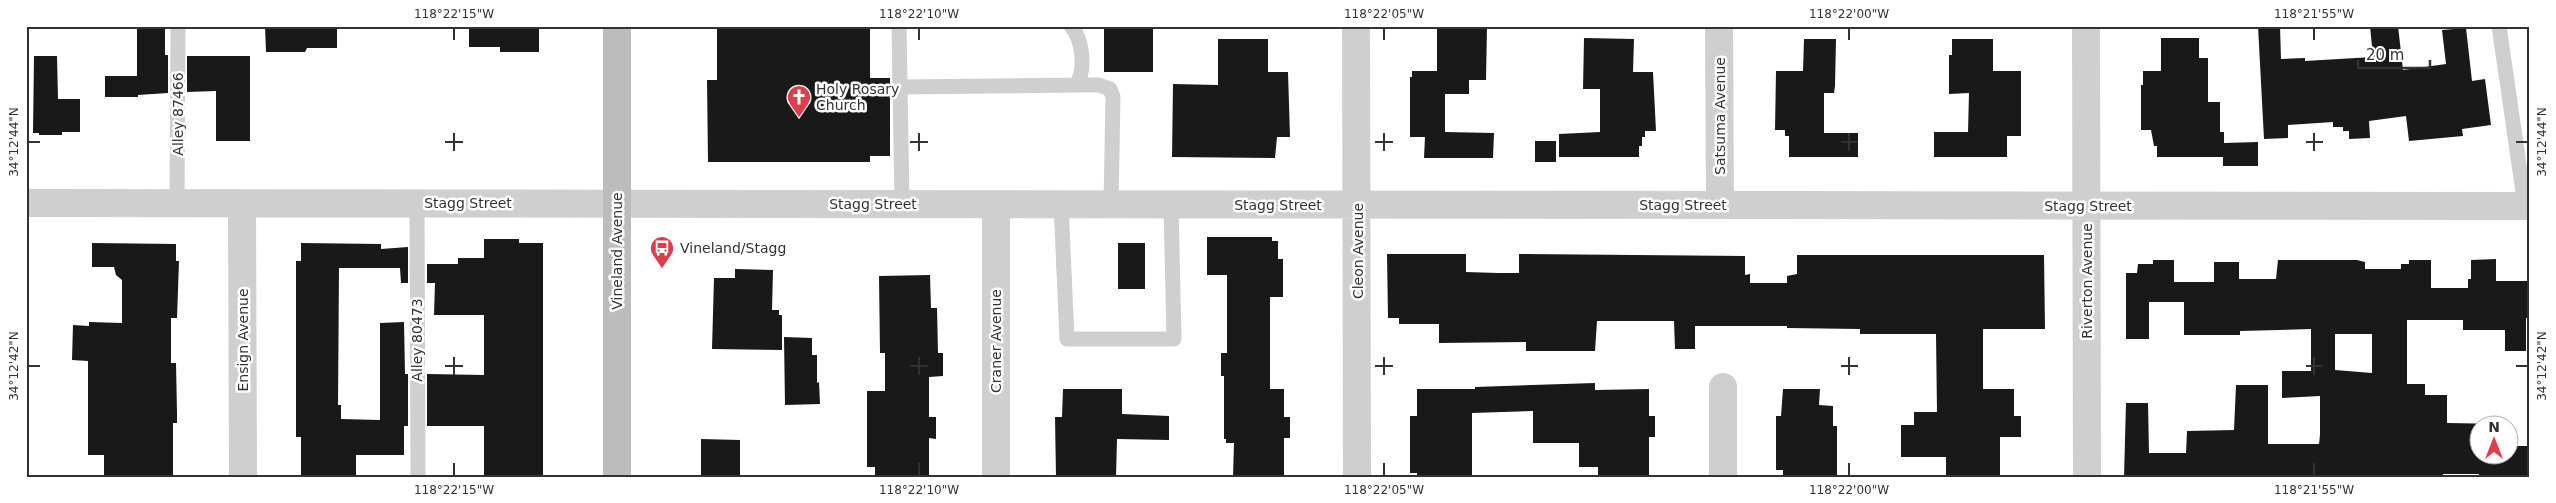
<svg xmlns="http://www.w3.org/2000/svg" width="2556" height="503" viewBox="0 0 2556 503" font-family="'DejaVu Sans',sans-serif">
  <style>
    .building { fill: #191919; fill-rule: evenodd }
    .lines { fill: none; stroke-linecap: round; stroke-linejoin: round }
    .service { stroke: #cfcfcf; stroke-width: 15 }
    .minor { stroke: #cfcfcf; stroke-width: 28 }
    .secondary { stroke: #bcbcbc; stroke-width: 28 }
    .ticks { fill: none; stroke: #323232; stroke-width: 2 }
    .labels { text-anchor: middle; stroke-width: 5; stroke-linejoin: round; paint-order: stroke }
    .poi-label { font-size: 14px; fill: #323232; stroke: #fff; text-anchor: start }
    .street-label { font-size: 14px; fill: #323232; stroke: #fff }
    .neatline { fill: none; stroke: #323232; stroke-width: 2 }
    .ticks-label { font-size: 12px; text-anchor: middle; fill: #323232 }
  </style>
  <rect width="100%" height="100%" fill="#fff"/>
  <path class="building" d="M137 26H165V55H168V93L138 95V97H105V76H137Z
    M265 26H337V48H307L305 52H266Z
    M469 26H539V52H500V47H469Z
    M717 26H870V78H890V156H870V162H708L707 80H717Z
    M1104 26H1153V72H1104Z
    M1437 26H1487L1486 80H1469V94H1445V132L1494 133 1493 158H1424L1425 137H1410V77H1412V71H1437Z
    M2258 26H2280L2281 59 2305 58V61L2373 57 2370 26H2398L2403 70 2446 64 2442 30 2466 28 2472 81 2485 79 2491 125 2462 129 2463 136 2409 141 2406 116 2369 121 2370 138 2349 139V131H2343V127H2333V122L2288 125V138L2264 139Z
    M1584 38 1634 39 1633 72H1653L1656 131H1645V137H1642V146H1639V157H1559V134L1600 132V89H1583Z
    M2161 38H2199V58H2208V102H2220V132H2224V143L2258 142V166H2223V157H2157V146H2154L2151 130H2141V85H2143V71H2161Z
    M1218 39H1268V72H1288L1290 137H1277L1275 158 1172 157 1173 84 1218 85Z
    M1804 39H1836L1835 86 1834 93H1824V133H1858V157H1789V136H1785V130H1775L1776 71H1803Z
    M1952 39H1993V71H2021V136H2007V157H1934V132H1968L1969 93 1949 94V55H1952Z
    M34 56H57L58 99H80V132H62V135H39V133H33Z
    M187 56H250V141H216V91L187 92Z
    M1535 141H1556V162H1535Z
    M1207 237H1272V241H1278V259H1283V297H1270V389H1284V417H1290V438H1284V477H1233L1234 443H1226V439H1224V376H1221V353H1227V275H1207Z
    M484 239H519V243H543V477H484V426H427V374L484 375V315H434L435 283H427V264H458V258H484Z
    M92 243 176 244V261H179L177 318H171V363H176L177 413V423H173V477H104V455H88V361L72 360 73 325 89 326V322L122 323V280L116 275 114 267H92Z
    M301 243 381 244V249L408 247V283H401L400 268H339L338 405H341V419L380 420V323L404 322 405 374H408V426H404V455H356V477H301V437H296V261H301Z
    M1118 243H1145V289H1118Z
    M1387 254H1466V272L1498 273H1519V254L1745 256V275L1750 274V283H1787V276L1797 274V255H2044L2045 329H1983V389H2014V416H2021V437H2000V477H1946V457H1901V425H1914V412H1937L1936 334H1860V329L1787 328V326H1695V349H1675L1674 321H1597L1595 351H1526V342L1439 343V324H1399V318H1388Z
    M2496 259V281H2530V318H2526V351H2505V330H2463V320H2407V384H2425V395H2447V423L2505 424V426H2478V456H2508V446H2530V477H2479V474H2443V477H2124L2126 403H2148L2149 453H2186L2187 431 2234 430 2236 385H2268V444H2319L2320 435V396L2282 398V371H2311V329L2240 331V335H2184V302H2149V339H2126V273H2137L2138 264H2153V260H2174V282H2214V262H2239V279H2276L2278 260H2357L2365 262V269H2401V264H2409V260H2431V288H2468V279H2471V260ZM2335 334H2372V373L2335 370Z
    M735 269 773 270 772 310H779V315H782V350L712 349 714 278H735Z
    M930 275 931 308H937L938 353H943V376L929 377V417H936V439L929 438V477H875V467H867V391H885V353H880L879 276Z
    M784 337 812 338V355H817V383L819 382 820 404 785 405Z
    M1595 383V390L1649 389V416H1655V437H1649V477H1598V467H1579V443H1533V411L1472 413V477H1417V473H1410V416H1417V389H1475V387Z
    M1063 389H1122V414L1169 416V440L1117 439 1116 477H1056L1055 417H1062Z
    M1783 389H1820L1819 405 1833 406V426H1837V477H1783V470H1776V416H1781Z
    M701 439 740 440V477H701Z"/>
  <g class="lines">
    <path class="service" d="M899 26 902 204
      M2499 26 2525 206
      M1076 85H1099L1110 89 1113 97 1111 204
      M900 87 1076 85C1086 70 1083 40 1071 26
      M177 203 178 26
      M417 204 418 477
      M1061 204 1067 339H1174L1171 205"/>
    <path class="minor" d="M1356 26 1357 477
      M1719 26 1720 205
      M2086 26 2087 477
      M26 203 2530 206
      M242 204 243 477
      M996 205V477
      M1723 477V387"/>
    <path class="secondary" d="M617 477V26"/>
  </g>
  <path class="ticks" d="M454 28V40M919 28V40M1384 28V40M1849 28V40M2314 28V40M454 133V151M919 133V151M1384 133V151M1849 133V151M2314 133V151M28 142H40M445 142H463M910 142H928M1375 142H1393M1841 142H1858M2306 142H2323M2516 142H2528M454 357V375M919 357V375M1384 357V375M1849 357V375M2314 357V375M28 366H40M445 366H463M910 366H928M1375 366H1393M1841 366H1858M2306 366H2323M2516 366H2528M454 463V476M919 463V476M1384 463V476M1849 463V476M2314 463V476"/>
  <defs>
    <g id="church-pin" transform="scale(1.25)"><path d="M0 17L-7.5 6A9.5 9.5 0 1 1 7.5 6Z" fill="#e03d4c" stroke="#fff"/><path d="M-1.2-6h2.4v3.5h3.3v2.4h-3.3V6h-2.4V-.1h-3.3v-2.4h3.3Z" fill="#fff"/></g>
    <g id="bus-pin" transform="scale(1.25)"><path d="M0 17L-7.5 6A9.5 9.5 0 1 1 7.5 6Z" fill="#e03d4c" stroke="#fff"/><path d="M-5-6H5V4H4V6H2V4H-2V6H-4V4H-5ZM-3.5-4V0h7V-4ZM-3.5 1.2v1.5H-2V1.2ZM2 1.2v1.5H3.5V1.2Z" fill="#fff"/></g>
  </defs>
  <g fill-rule="evenodd">
    <use href="#church-pin" x="799" y="97"/>
    <use href="#bus-pin" x="662" y="248"/>
  </g>
  <g class="labels">
    <g class="poi-label">
      <text x="816" y="94">Holy Rosary<tspan x="816" dy="16">Church</tspan></text>
      <text x="680" y="253">Vineland/Stagg</text>
    </g>
    <g class="street-label">
      <text transform="translate(178 114) rotate(-90)" y="5">Alley 87466</text>
      <text transform="translate(1720 116) rotate(-90)" y="5">Satsuma Avenue</text>
      <text x="468" y="208">Stagg Street</text>
      <text x="873" y="209">Stagg Street</text>
      <text x="1278" y="210">Stagg Street</text>
      <text x="1683" y="210">Stagg Street</text>
      <text x="2088" y="211">Stagg Street</text>
      <text transform="translate(617 251) rotate(-90)" y="5">Vineland Avenue</text>
      <text transform="translate(1358 251) rotate(-90)" y="5">Cleon Avenue</text>
      <text transform="translate(2087 281) rotate(-90)" y="5">Riverton Avenue</text>
      <text transform="translate(243 340) rotate(-90)" y="5">Ensign Avenue</text>
      <text transform="translate(417 340) rotate(-90)" y="5">Alley 80473</text>
      <text transform="translate(996 341) rotate(-90)" y="5">Craner Avenue</text>
    </g>
  </g>
  <rect width="2556" height="503" fill="none" stroke="#ffffff" stroke-width="55"/>
  <g transform="translate(2494 440)"><circle r="24" fill="#ffffff" stroke="#adadad"/>
  <path d="M0-4L9 19L0 12L-9 19Z" fill="#e03d4c"/>
  <text y="-8" font-size="14" font-weight="bold" text-anchor="middle" fill="#323232">N</text>
  </g>
  <path d="M2358 60v8h72v-8" fill="none" stroke="#323232" stroke-width="2.5"/>
  <text x="2366" y="60" font-size="15" fill="#323232" stroke="#ffffff" stroke-width="4" paint-order="stroke">20 m</text>
  <rect x="28" y="28" width="2500" height="448" class="neatline"/>
  <g class="ticks-label">
    <text x="454" y="18">118°22'15"W</text>
    <text x="919" y="18">118°22'10"W</text>
    <text x="1384" y="18">118°22'05"W</text>
    <text x="1849" y="18">118°22'00"W</text>
    <text x="2314" y="18">118°21'55"W</text>
    <text transform="translate(14 142) rotate(-90)" y="4">34°12'44"N</text>
    <text transform="translate(2542 142) rotate(-90)" y="4">34°12'44"N</text>
    <text transform="translate(14 366) rotate(-90)" y="4">34°12'42"N</text>
    <text transform="translate(2542 366) rotate(-90)" y="4">34°12'42"N</text>
    <text x="454" y="494">118°22'15"W</text>
    <text x="919" y="494">118°22'10"W</text>
    <text x="1384" y="494">118°22'05"W</text>
    <text x="1849" y="494">118°22'00"W</text>
    <text x="2314" y="494">118°21'55"W</text>
  </g>
</svg>
